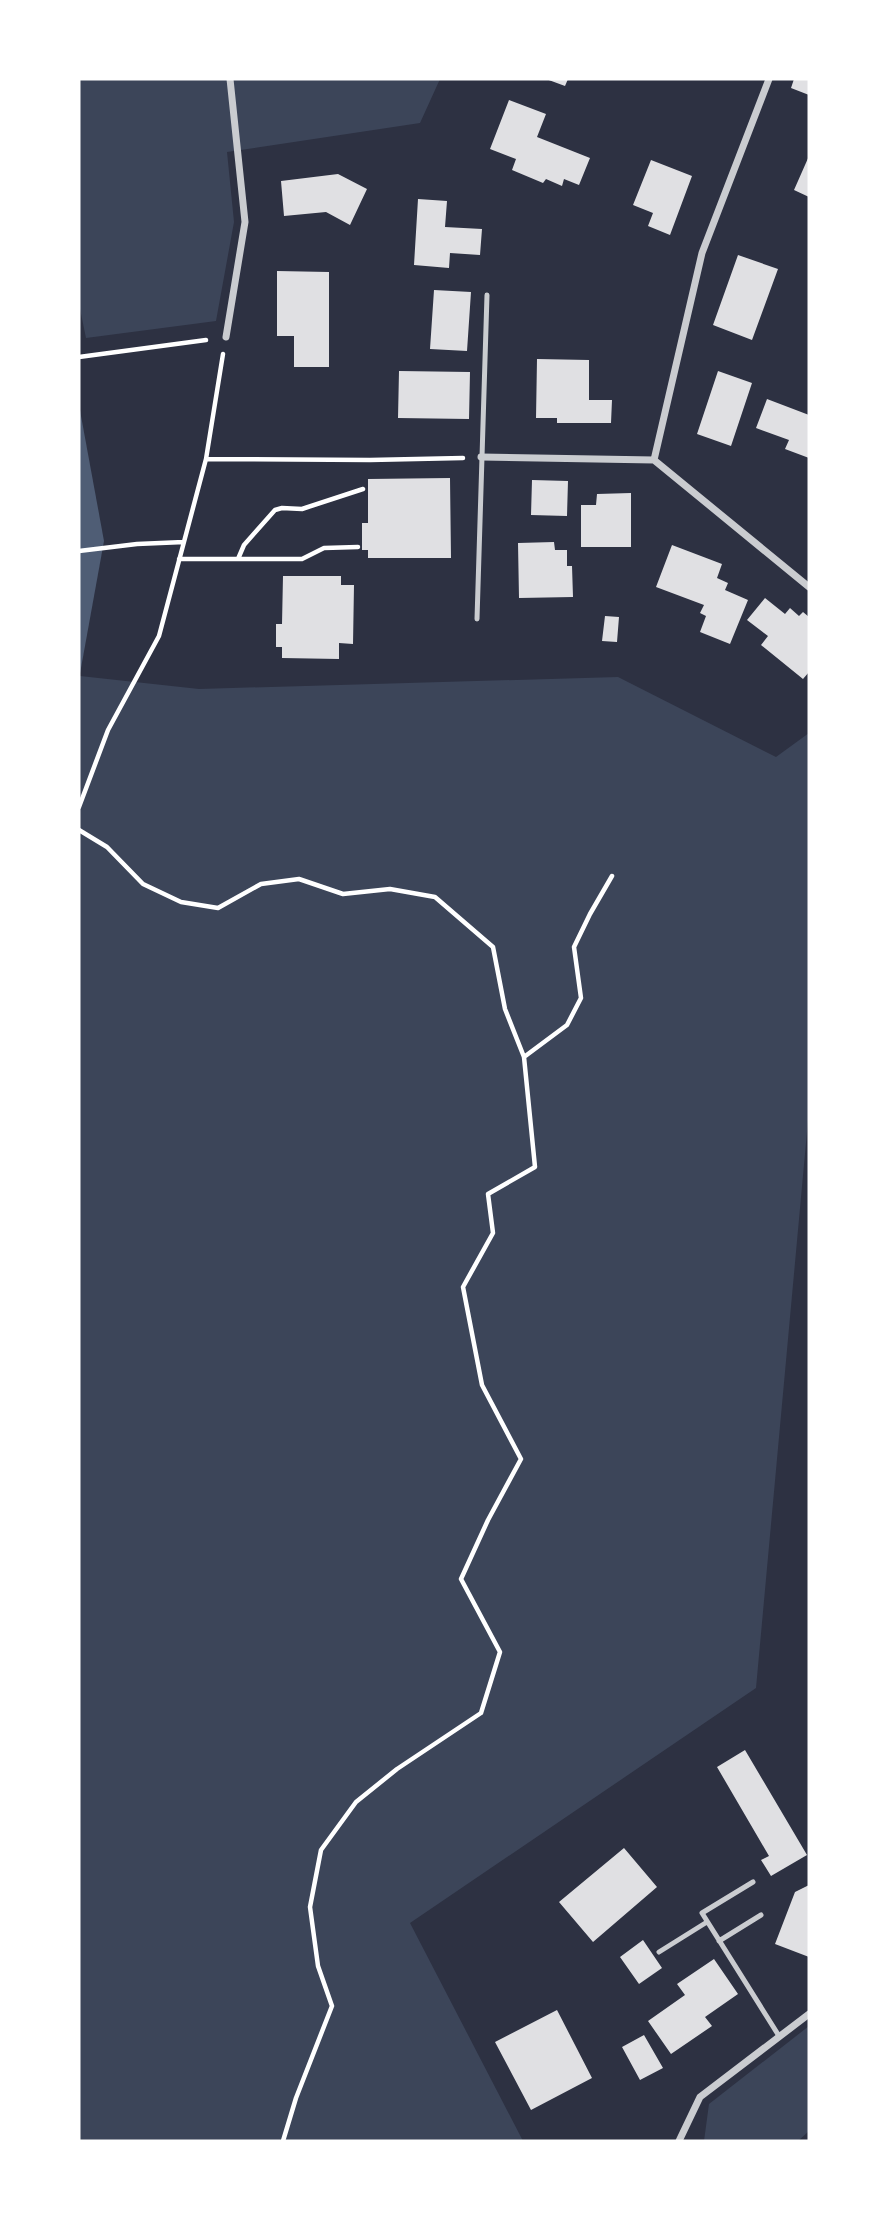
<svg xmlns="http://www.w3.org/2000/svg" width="888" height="2220" viewBox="0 0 888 2220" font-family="'DejaVu Sans',sans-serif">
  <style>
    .green { fill: #3c4559 }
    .water { fill: #4f5d75 }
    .building { fill: #e0e0e3 }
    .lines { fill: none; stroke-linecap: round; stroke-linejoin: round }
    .path { stroke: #fff; stroke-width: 4.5 }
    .service { stroke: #caccd0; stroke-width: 5 }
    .minor { stroke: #caccd0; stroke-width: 7 }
  </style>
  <rect width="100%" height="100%" fill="#2d3142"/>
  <path class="green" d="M79 79H440L420 123 227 152 234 222 216 321 86 338 79 304Z
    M80 676 199 689 618 677 776 757 809 733V1110L756 1688 410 1923 523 2141H79Z
    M809 2026V2131L798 2141H704L709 2104Z"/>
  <path class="water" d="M79 405 104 541 79 679Z"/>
  <path class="building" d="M546 79H568L565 86Z
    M794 79H809V95L791 88Z
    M509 100 546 114 537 137 590 158 579 185 564 179 562 186 546 179 543 183 512 170 516 159 490 149Z
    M809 156V197L794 190Z
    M651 160 692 176 670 235 648 226 653 213 633 205Z
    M338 174 367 189 350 225 326 212 284 216 281 181Z
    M418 199 447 201 445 227 482 229 480 255 450 253 449 268 414 265Z
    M738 255 778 269 752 340 713 325Z
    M277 271 329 272V367H294V336H277Z
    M434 290 471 292 467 351 430 349Z
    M537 359 589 360V400H612L611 423H557V418H536Z
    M399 371 470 372 469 419 398 418Z
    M718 371 752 383 731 446 697 434Z
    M767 399 809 415V458L785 449 789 440 756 428Z
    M450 478 451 558H368V550H362V523H368V479Z
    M532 480 568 481 567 516 531 515Z
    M631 493V547H581V505H596L597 494Z
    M554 542 555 550H567V566H572L573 597 519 598 518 543Z
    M672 545 722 564 717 578 728 583 725 590 748 600 730 644 700 632 706 616 700 613 704 605 656 587Z
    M283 576H341V585H354L353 644 339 643V659L282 658V647H276V624H282Z
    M765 598 785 614 790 608 799 616 803 612 809 617V672L803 679 761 645 768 636 747 620Z
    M605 616 619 617 617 642 602 641Z
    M745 1750 807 1855 771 1876 761 1860 769 1856 717 1767Z
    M624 1848 657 1887 593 1942 559 1902Z
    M809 1885V1957L775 1944 795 1892Z
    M643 1940 662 1968 639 1984 620 1957Z
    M714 1959 738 1994 705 2017 712 2026 671 2054 648 2021 685 1995 677 1984Z
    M557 2010 592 2078 531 2110 495 2042Z
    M644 2035 663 2068 640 2080 622 2047Z"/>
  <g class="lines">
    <path class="path" d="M79 357 206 340
      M206 459 370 460 463 458
      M79 551 137 544 184 542
      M179 559H302L324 548 358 547
      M238 559 244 545 275 510 282 508 302 509 363 489
      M79 807 108 730 159 636 206 459 223 354
      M79 830 107 847 143 884 181 902 218 908 261 884 299 879 343 894 390 889 435 897 493 947 505 1009 524 1057 535 1167 488 1194 493 1233 463 1287 482 1385 521 1459 488 1520 461 1579 500 1652 481 1713 397 1769 356 1802 321 1850 310 1907 318 1966 332 2006 296 2098 283 2141
      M524 1057 567 1025 581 998 574 947 590 914 612 876"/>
    <path class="service" d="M477 619 487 295
      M753 1882 702 1913 779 2036
      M719 1941 761 1915
      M659 1952 707 1922"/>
    <path class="minor" d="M769 79 702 253 654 460 809 587
      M226 337 245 222 230 79
      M481 457 654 460
      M679 2141 700 2097 809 2014"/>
  </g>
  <rect width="888" height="2220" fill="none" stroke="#ffffff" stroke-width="161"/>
</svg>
